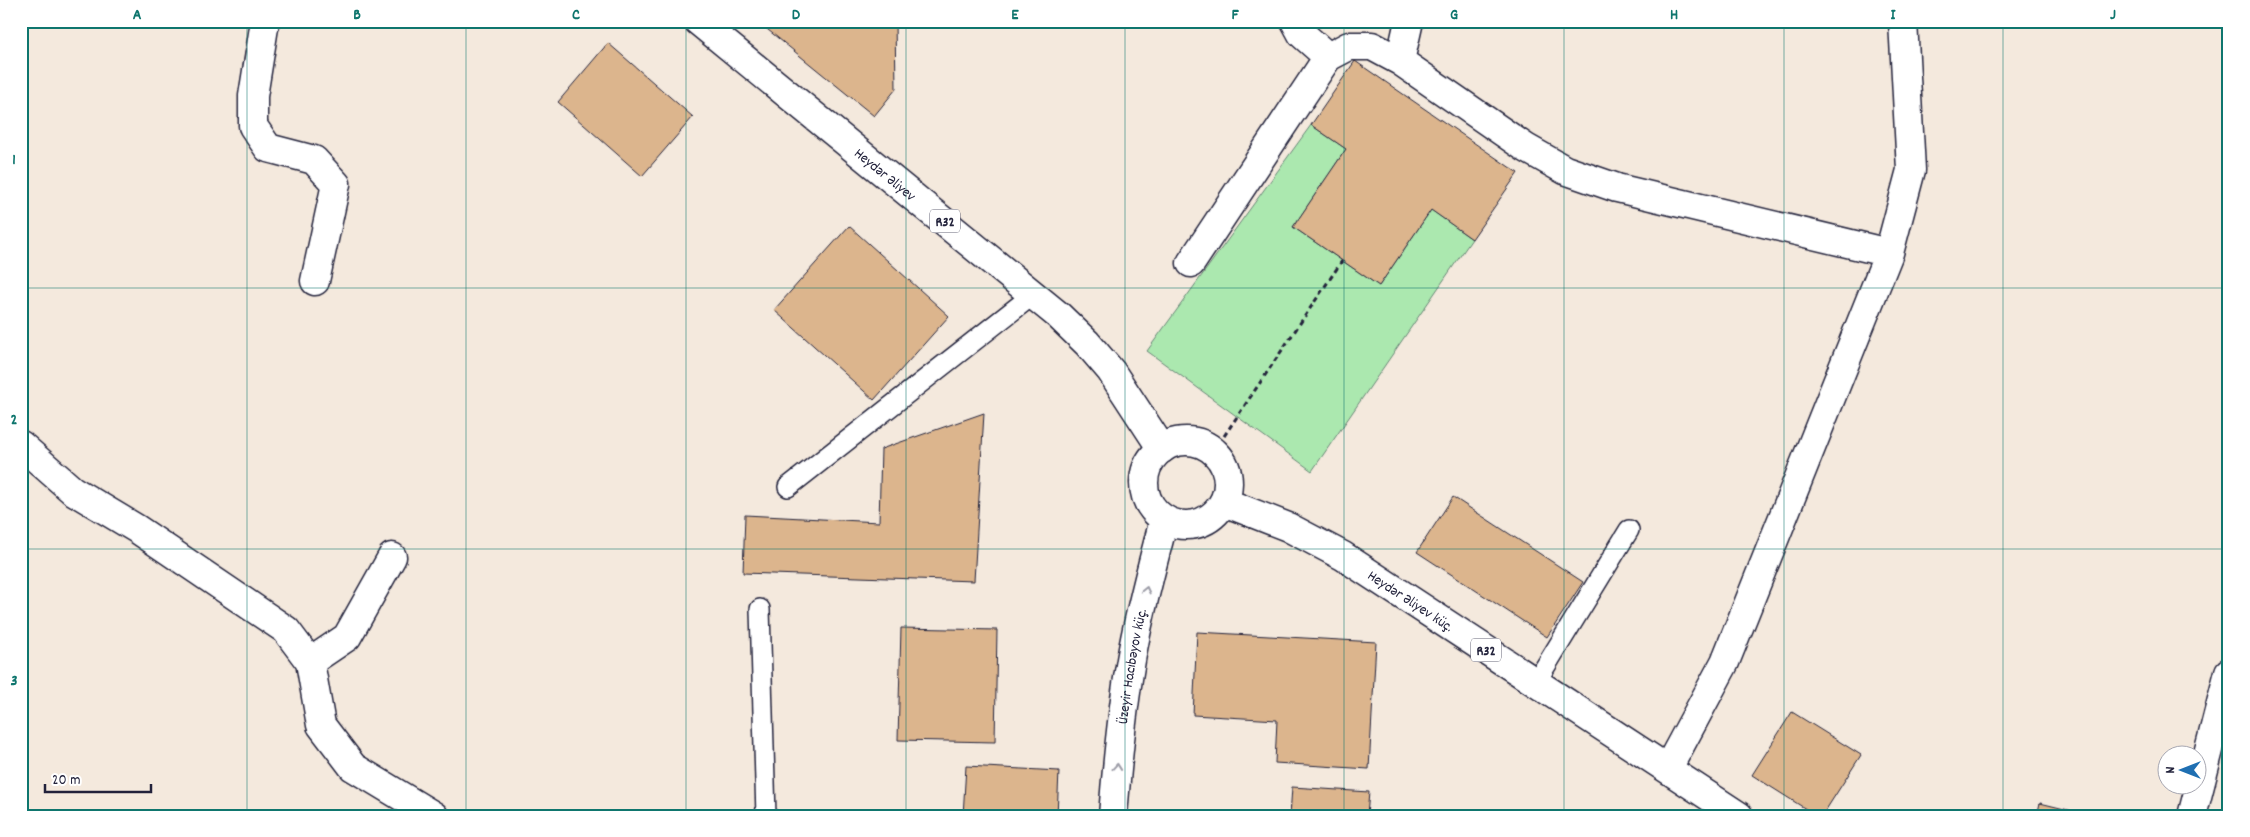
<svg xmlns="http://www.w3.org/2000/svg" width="2250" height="837" viewBox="0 0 2250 837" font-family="Dekko,sans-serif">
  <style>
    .green { fill: #abe8af; stroke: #668575 }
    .building { fill: #dcb58d; stroke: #22223b }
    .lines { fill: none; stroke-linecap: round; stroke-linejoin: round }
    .service-casing { stroke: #22223b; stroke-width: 22 }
    .minor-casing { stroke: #22223b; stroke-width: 31 }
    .secondary-casing { stroke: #22223b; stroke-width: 31 }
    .primary-casing { stroke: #22223b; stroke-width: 31 }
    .path { stroke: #22223b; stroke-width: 3; stroke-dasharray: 5 4; stroke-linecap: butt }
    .service { stroke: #fff; stroke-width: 19 }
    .minor { stroke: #fff; stroke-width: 28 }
    .secondary { stroke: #fff; stroke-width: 28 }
    .primary { stroke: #fff; stroke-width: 28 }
    .oneway { stroke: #9c9ca7 }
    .grid { fill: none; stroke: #0f766e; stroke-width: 1; stroke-opacity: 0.55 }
    .labels { text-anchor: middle; stroke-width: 4; stroke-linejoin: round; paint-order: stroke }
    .shield { fill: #fff; stroke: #646476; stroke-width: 1 }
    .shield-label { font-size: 14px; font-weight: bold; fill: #22223b }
    .street-label { font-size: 15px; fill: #22223b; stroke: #fff }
    .neatline { fill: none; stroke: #0f766e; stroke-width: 2 }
    .grid-label { font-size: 16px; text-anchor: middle; font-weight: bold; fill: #0f766e }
  </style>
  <rect width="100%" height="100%" fill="#f4e9dd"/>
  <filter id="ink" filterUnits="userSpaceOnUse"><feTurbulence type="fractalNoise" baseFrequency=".02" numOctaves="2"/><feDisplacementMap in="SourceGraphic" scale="10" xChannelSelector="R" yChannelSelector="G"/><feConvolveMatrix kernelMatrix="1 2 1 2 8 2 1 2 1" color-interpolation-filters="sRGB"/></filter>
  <g filter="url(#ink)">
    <path class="green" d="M1311 125 1346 149 1293 227 1379 286 1431 210 1472 239 1312 471 1147 351Z"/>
    <path class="building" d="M757 21H895L896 89 874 116Z
      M608 43 693 117 642 176 558 102Z
      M1355 61 1518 173 1472 239 1431 210 1379 286 1293 227 1346 149 1311 125Z
      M849 226 949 316 874 400 774 310Z
      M984 413 974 581 743 573 745 515 879 522 881 449Z
      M1453 497 1583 582 1547 637 1417 552Z
      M901 628 997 630 995 742 898 740Z
      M1197 632 1376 642 1369 769 1275 763 1277 720 1193 715Z
      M1792 712 1861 755 1822 816H1817L1752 775Z
      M966 766 1059 771 1057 816H963Z
      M1292 787 1369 792 1367 816H1290Z
      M2040 803 2093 816H2037Z"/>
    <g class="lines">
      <g class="service-casing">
        <path id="service" d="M788 487 1034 294
          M760 609 766 816
          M1536 682 1629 530"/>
      </g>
      <g class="minor-casing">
        <path id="minor" d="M265 21 253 96V126L268 148 314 160 336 184 315 281
          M1295 21 1302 34 1328 57 1349 46H1372L1400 61 1526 148 1565 170 1617 188 1889 253
          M1400 61 1409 21
          M1191 263 1328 57
          M21 445 72 490 137 529 286 630 310 662 321 725 353 767 434 816
          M310 662 347 637 392 557
          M1668 768 1725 662 1889 253 1911 170 1903 21
          M2192 816 2229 672"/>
      </g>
      <g class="secondary-casing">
        <g id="secondary">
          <path id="s1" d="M1113 816C1117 764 1122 712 1131 660 1139 613 1152 566 1164 520"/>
        </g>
      </g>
      <g class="primary-casing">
        <g id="primary">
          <path id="s2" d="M698 21 1058 315 1087 343 1111 371 1162 449"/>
          <circle cx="1186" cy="483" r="42"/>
          <path id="s3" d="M1224 502 1288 527 1343 556 1739 816"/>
        </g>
      </g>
      <path class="path" d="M1214 451 1342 261"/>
      <use href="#service" class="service"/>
      <use href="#minor" class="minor"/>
      <use href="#secondary" class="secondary"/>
      <use href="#primary" class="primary"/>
    </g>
    <defs><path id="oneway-chevron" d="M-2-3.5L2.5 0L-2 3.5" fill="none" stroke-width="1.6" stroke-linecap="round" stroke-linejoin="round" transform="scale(1.25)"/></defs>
    <g class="oneway">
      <use href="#oneway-chevron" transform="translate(1146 590) rotate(-77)"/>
      <use href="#oneway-chevron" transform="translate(1117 767) rotate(-85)"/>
    </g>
  </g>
  <path class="grid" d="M247 21V816M466 21V816M686 21V816M906 21V816M1125 21V816M1344 21V816M1564 21V816M1784 21V816M2003 21V816M21 288H2229M21 549H2229"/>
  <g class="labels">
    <g class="shield">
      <rect x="930" y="209.5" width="30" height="23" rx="4"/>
      <rect x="1471" y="638.5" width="30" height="23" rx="4"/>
    </g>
    <g class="shield-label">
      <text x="945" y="226">R32</text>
      <text x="1486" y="655">R32</text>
    </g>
    <g class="street-label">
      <text dy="5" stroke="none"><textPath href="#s2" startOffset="242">Heydər Əliyev</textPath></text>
      <text dy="5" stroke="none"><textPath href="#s3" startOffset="212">Heydər Əliyev küç.</textPath></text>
      <text dy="5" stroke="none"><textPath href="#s1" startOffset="151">Üzeyir Hacıbəyov küç.</textPath></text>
    </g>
  </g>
  <rect width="2250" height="837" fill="none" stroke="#fff" stroke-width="55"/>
  <g transform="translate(2182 770) rotate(270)"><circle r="24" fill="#ffffff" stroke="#a7a7b1"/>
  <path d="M0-4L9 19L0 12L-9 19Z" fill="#1f6fb2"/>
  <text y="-8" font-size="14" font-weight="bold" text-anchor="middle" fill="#22223b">N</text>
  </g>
  <path d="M45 784v8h106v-8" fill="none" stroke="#22223b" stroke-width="2.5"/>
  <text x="52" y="784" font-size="15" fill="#22223b" stroke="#ffffff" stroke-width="4" paint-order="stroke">20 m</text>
  <rect x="28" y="28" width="2194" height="782" class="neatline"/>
  <g class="grid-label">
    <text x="137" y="19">A</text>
    <text x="357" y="19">B</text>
    <text x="576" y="19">C</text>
    <text x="796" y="19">D</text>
    <text x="1015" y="19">E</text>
    <text x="1235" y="19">F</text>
    <text x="1454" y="19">G</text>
    <text x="1674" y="19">H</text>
    <text x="1893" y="19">I</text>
    <text x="2113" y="19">J</text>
    <text x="14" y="164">1</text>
    <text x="14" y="424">2</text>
    <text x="14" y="685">3</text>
  </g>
</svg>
